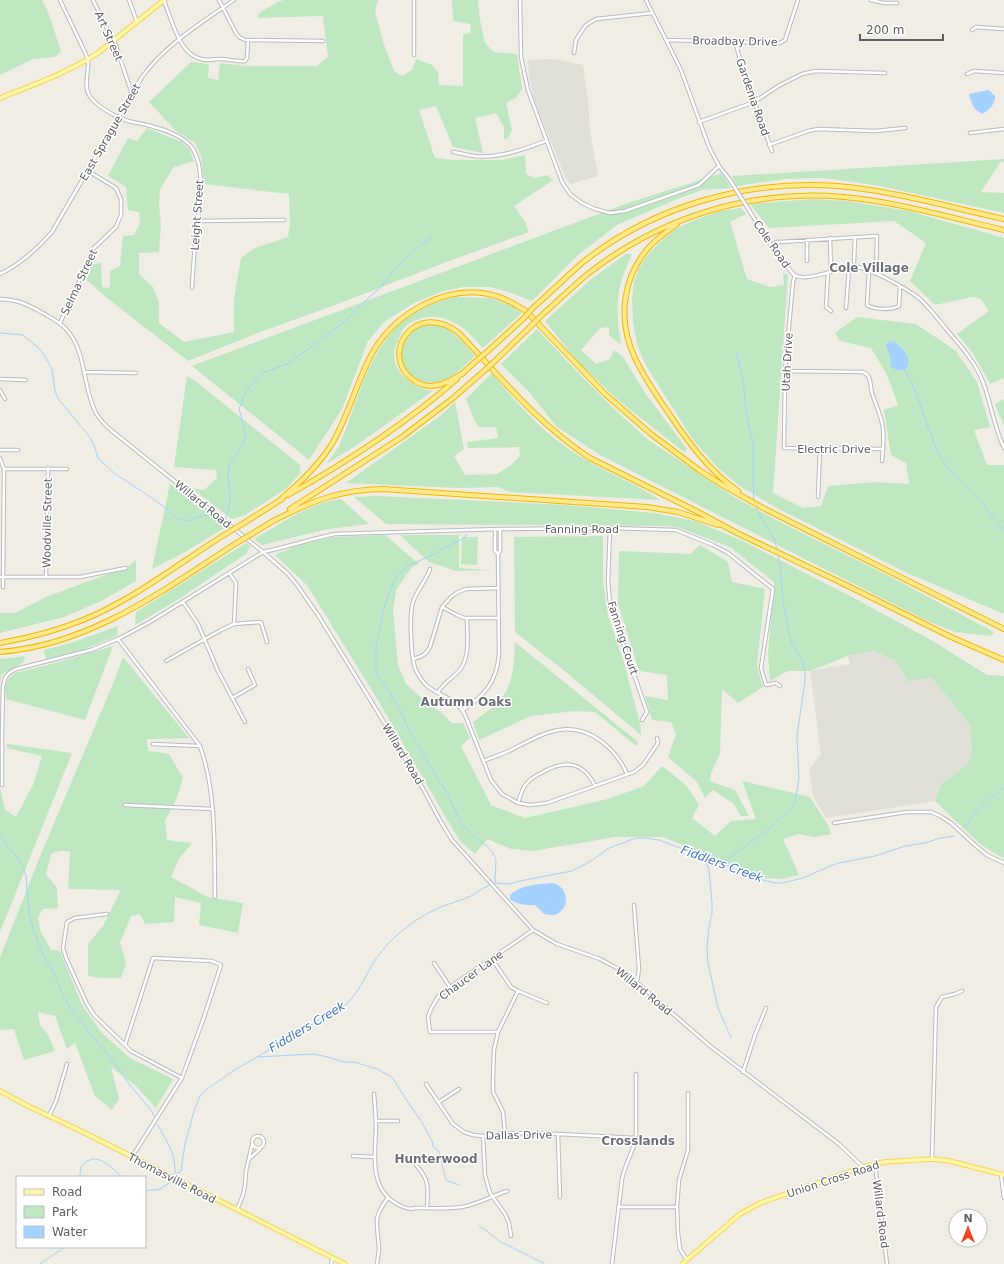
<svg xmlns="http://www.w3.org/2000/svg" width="1004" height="1264" viewBox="0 0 1004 1264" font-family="'DejaVu Sans',sans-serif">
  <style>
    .industrial { fill: #e0dfd8 }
    .green { fill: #bfe8c2 }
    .water { fill: #a4d1ff }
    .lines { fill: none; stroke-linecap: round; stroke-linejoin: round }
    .stream { stroke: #a4d1ff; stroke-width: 1 }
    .minor-casing { stroke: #b9bbc0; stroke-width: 4.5 }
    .major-casing { stroke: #f8d554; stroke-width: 5.5 }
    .highway-casing { stroke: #f3b700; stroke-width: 6 }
    .minor { stroke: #fff; stroke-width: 2.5 }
    .major { stroke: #fff7a9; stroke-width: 3.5 }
    .highway { stroke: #ffe98b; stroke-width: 4 }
    .minor-bridge-casing { stroke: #b9bbc0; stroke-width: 4.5; stroke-linecap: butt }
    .highway-bridge-casing { stroke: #f3b700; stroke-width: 6; stroke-linecap: butt }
    .minor-bridge { stroke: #fff; stroke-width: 2.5 }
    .highway-bridge { stroke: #ffe98b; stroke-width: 4 }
    .labels { text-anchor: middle; stroke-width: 3; stroke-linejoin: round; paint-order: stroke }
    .street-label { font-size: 11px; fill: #5c5f65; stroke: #fff }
    .neighbourhood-label { font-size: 12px; font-weight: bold; fill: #6d7177; stroke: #fff }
    .water-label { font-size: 12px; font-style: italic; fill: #3e75c0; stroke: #fff }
  </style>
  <rect width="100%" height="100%" fill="#efede4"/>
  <path class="industrial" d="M554 59 583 65 589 110V126L598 176 570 184 566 179 534 100 529 76 528 60Z
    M874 651 896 661 908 681 932 678 970 725 972 754 966 766 942 783 935 801 826 818 813 796 809 770 821 754 810 671 850 664 848 656Z"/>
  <path class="green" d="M0 0H42C51 16 55 34 61 51L55 57 33 59 0 75Z
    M284 0H378L375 11 384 45 394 71 402 76 412 70 416 59 432 65 438 72 439 85 463 86V34L470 33 471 24 453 21 452 0H478L480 20 485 43 494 52 517 54 522 89 516 98 506 103 512 130 508 138 504 139V127L496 113 475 118 483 153 453 147 436 106 419 110 435 158 452 160H502L525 155 526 174 534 178 548 175 553 180 514 206 524 220 529 232 449 261 343 302 258 333 188 361 107 298 87 280 92 264 101 263 102 287 110 288V271L120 266 123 236 134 235 140 223 139 212 128 210 126 187 108 176 128 138 137 141 147 128 182 142 190 150 194 161 174 167 160 189 159 205 161 225 159 252 139 253V274L153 287 159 303V323L184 342 234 332V298L241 258 255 248 288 237 290 224 289 194 204 184 201 156 195 143 176 131 149 102 191 62 209 64 208 78 218 80 220 63 247 66H317L328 57 323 16 257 18 260 12 280 1Z
    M1004 159V162H1000L981 192 1004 193V213L880 186 824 178 785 179 736 186 732 176Z
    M722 173 731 188 702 190 675 200 617 225 578 255 532 301 509 292 490 287H464L444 291 416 302 385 321 368 341 342 409 309 460 192 366 628 203Z
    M812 199 848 201 909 211 1004 238V378L990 384 973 353 957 334 989 311 981 299 972 297 935 305 910 281 926 243 894 221 769 228 750 204Z
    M741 208 746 214 730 222 747 279 770 287 784 285 783 273 788 275 773 493 803 508 821 506 828 486 874 482 909 484 906 463 891 455 884 410 898 405 887 375 871 348 840 341 835 333 857 317 916 324 956 351 977 382 990 427 974 430 987 465H1004V614L907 573 779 509 741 487 718 468 693 440 645 364 637 344 633 322 632 299 634 282 639 268 647 256 659 243 674 230 692 221 720 211Z
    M626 254H632C628 264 623 273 621 283 615 304 618 325 621 345L609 335V327L600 328 581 350 596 364 610 359 614 350 623 357 645 393 687 449 684 452 618 400 578 362 545 321 590 280Z
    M456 297 491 298 513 307 522 313 483 348C474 339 465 327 453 322 440 315 425 315 412 322 410 323 406 325 405 327 402 329 401 334 399 338 397 343 394 349 394 355 394 375 416 389 433 391L354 447 326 464C331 457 338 449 341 441 348 425 353 408 359 392 379 341 399 310 456 297Z
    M431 324C451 326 462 341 475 356 466 364 457 374 446 379 412 395 387 353 411 332 416 327 424 325 431 324Z
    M537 329 564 358 611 406 647 439 734 497 776 520 887 575 994 632 991 636 955 632 925 620 600 455 557 427 530 393 501 364Z
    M492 373C516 403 543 433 576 454 603 471 633 482 660 500L510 492 497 487 458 488 346 483 440 416 455 402 464 449 454 456 465 475 497 474 511 465 520 456 519 447 468 448 467 442 498 438 496 427H478L474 419 466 399Z
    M187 376 194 380 300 465V473L287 488 245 515 232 519 191 488 204 490 217 478 216 470 174 467Z
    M1004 399V426L995 404Z
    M170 484 226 527 185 552 152 569Z
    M377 496 565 505 654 513 695 521 743 541 852 597 931 640 987 675 1004 676V858L1001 857 980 844 935 801 942 783 966 766 972 754 970 725 932 678 908 681 896 661 874 651 848 656 810 671H788L770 681 768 654 774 582 730 547 677 527 667 526 386 524 354 497Z
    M341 499 369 524 328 529 262 545 254 539C281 524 310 502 341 499Z
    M385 535 419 564 412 567 396 590 393 609 398 665 406 684 425 701 442 713 452 723H463L470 738 461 746 491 805 525 818 608 799 644 786 662 766 686 785 699 805 692 818 715 836 731 821 756 819 742 781 810 797 828 825 831 834 814 837 799 834 783 839 799 875 781 879 764 878 663 837H615L533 851 511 849 487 839 475 854 459 840 379 702 307 585 275 555 299 545 335 537Z
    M400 535H459V568L491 570 456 571 429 562Z
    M603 536V580L608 616 623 659 641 728V735L567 673 515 632 514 537Z
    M462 537H478L477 565 461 564Z
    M246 543 250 546 247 553 179 599 135 625 136 612Z
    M700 545 728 562 732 582 765 589 757 666 763 687 738 703 722 689 720 754 711 773 710 781 735 790 749 816H741L734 804 713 790 705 798 697 782 668 757 676 734 671 722 652 720 645 696 668 700 667 675 639 671 618 604 619 551 690 554Z
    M136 560V581L101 601 64 617 0 633V613H15L46 597 97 578 126 568Z
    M118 626 117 636 85 649 46 659 44 650 71 643Z
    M515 642 638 742 636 746 595 712 575 711 531 716 479 740 473 722C481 716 495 706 501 699 514 683 514 661 515 642Z
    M113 646 85 720 6 699 5 688 7 680 15 673 55 663Z
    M25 656 23 663 1 675 0 688V659Z
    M123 657 189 738 147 739 148 751 169 754 183 778 177 798 165 821 167 840 192 843 179 859 171 877 208 897 243 903 238 933 199 925 201 903 175 897 174 922 145 924 140 914 131 916 120 943 126 963 121 978H101L88 976V944L103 926 121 890 68 889 70 851H59L51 854 46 874 57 888 58 908 43 909 38 917 41 932 51 950 60 951 82 1005 101 1032 130 1058 173 1079 156 1108 136 1086 111 1067 119 1099 112 1110 95 1096 75 1043 67 1049 55 1016 38 1012 40 1025 47 1033 55 1051 24 1060 14 1029 0 1030V957L41 854 112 686Z
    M7 744 72 753 0 932V788L5 810 16 817 33 785 42 756 7 748Z"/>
  <path class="water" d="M988 90 990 91 995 96C996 103 989 111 982 114 974 110 971 103 969 94Z
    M889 341C900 340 918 365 903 370 898 371 894 369 891 367L890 356 886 346Z
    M552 883C566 885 571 903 560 912 556 916 549 915 544 914L535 905C527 905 516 905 510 899V895C520 885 539 884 552 883Z"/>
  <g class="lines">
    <path class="stream" d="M0 333 23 335 41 350 47 360 52 369 55 391 59 400 89 436 94 445 98 458 114 473 146 494 163 506 175 517 182 520 187 521 200 516 207 515 216 516 224 524 229 507 230 496 228 475 229 466 232 460 243 445 245 438V430L239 409 244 396 250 386 263 373 289 363 343 323 365 301 380 288 393 271 422 244 432 237
      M736 351 743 380 747 418 753 442V486L754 501
      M904 369 912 383 934 443 941 458 953 474 981 502 1004 530
      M755 505 760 516 774 538 777 550
      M467 535 459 541 444 548 435 554 407 566 395 579 385 605 378 636 376 646V671L377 676 384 684 391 694 392 699 397 704 413 737 437 778 448 794 461 824 476 838 486 845 493 853 496 860 495 882
      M964 827 979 809 1004 787
      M0 836 19 860 23 868 26 876 29 911 33 929 41 949 56 978 64 998 70 1008 95 1040 111 1058 129 1084 151 1110 154 1116
      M706 859 709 871 712 903V913L709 927 707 947 708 963 718 1008 731 1038
      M721 864 768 830 792 807 795 801 799 779 797 736 805 681V671L803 663 792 643 789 634 783 601 780 567 778 555
      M494 883 510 884 520 881 572 871 591 861 609 848 636 838H645L659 840 725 865 762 880 775 883H782L803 878 830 866 839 863 875 856 905 846 925 843 940 838 954 836
      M258 1057 313 1054 328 1057 344 1062H354L377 1069 392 1077 411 1107 420 1119 433 1143 432 1145 439 1152 446 1180 459 1185
      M157 1124C163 1134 169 1144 173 1155 175 1161 174 1168 176 1174
      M175 1175 181 1171 185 1144 194 1111 200 1096 206 1090 233 1071 348 1003C362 988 368 968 381 952 397 932 419 916 443 906 452 903 462 900 471 896 477 892 483 888 490 885
      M80 1177C80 1171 80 1167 85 1163 97 1151 113 1169 122 1177
      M145 1191 160 1189 172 1181
      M479 1226 487 1231 499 1241 545 1264
      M40 1264 65 1247"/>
    <g class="minor-casing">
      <path id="minor" d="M60 0C67 15 74 29 81 44 83 49 87 55 88 61 89 74 82 88 92 99 98 107 118 118 128 121 137 123 146 124 154 127 167 130 186 138 193 149 207 172 198 211 196 236 194 253 193 270 192 288
        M93 0 111 37 114 40 132 94
        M129 0 137 22
        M165 0V4C173 22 179 54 201 59 207 61 213 59 220 59 228 59 236 62 245 61L247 58 248 40
        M219 0 236 33 239 37 245 40 323 41
        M520 0 521 57 528 90 562 182 570 194 582 203 595 209 610 213 625 211 699 185 719 166
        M646 0 681 70 709 147 719 166 730 180
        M871 0 884 3H897
        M972 30 976 27 1004 29
        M666 40 780 43 785 40 798 0
        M735 41 743 70 772 151
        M574 53 576 40 579 35 586 25 596 19 652 13
        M414 55V0
        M967 74 974 71 1004 73
        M699 122 754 102 780 85 802 74 816 71 885 73
        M970 133 1004 129
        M769 145 808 131 818 129 875 131 905 128
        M453 152C460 153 467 155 474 156 498 159 524 149 546 141
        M749 210C761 229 771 249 786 265 789 268 791 272 794 275 806 283 842 266 857 267 870 268 907 289 919 298 929 307 938 319 947 330 960 345 976 363 983 382 991 403 994 427 1004 448
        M197 221 284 220
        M830 238 831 272
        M771 245 776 242H779L877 236 876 274
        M807 261V240
        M854 262 855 237
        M869 271 867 305C875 310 892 310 899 306L900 286
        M828 272 826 307 831 311
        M0 274C21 264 37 249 52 232L142 77C165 45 201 23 234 0
        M795 275 793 282 785 371 784 448 883 449
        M0 299C20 300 26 304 43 313 51 318 60 322 66 329 87 351 82 387 96 413 100 420 106 426 112 431L263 552 288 574 297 585 318 615 379 714 421 785 441 822 452 840 533 930 557 944 600 959 626 973 710 1046 839 1144 863 1167
        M846 308 849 268
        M60 323 94 248 116 227 121 215V199L116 188 88 171
        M785 371 863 372C872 376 870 385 872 393 875 403 880 413 882 423 885 436 883 449 882 461
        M85 372 136 373
        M0 379 26 380
        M0 390 5 399
        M0 450H18
        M0 458 4 469 3 587
        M4 469H67
        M818 497 820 449
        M610 528 608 581 610 605 647 712 642 720
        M495 529V551L498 554
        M430 569C426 581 417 590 413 602 409 614 411 656 415 668 418 675 422 681 427 686 441 697 457 698 465 715L491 780 502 794 518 803 530 805 547 803 634 772 643 765 658 743 657 738
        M229 573 236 583 234 624
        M0 577H80L126 568
        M46 577 48 468
        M183 602 198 624 218 671 245 722
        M442 607 457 615 464 618H498
        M118 639 200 746C217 794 214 848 215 897
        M413 659C421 657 426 655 430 647L442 607 451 597 458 592 466 589 498 588
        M166 661 221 630 234 624 261 622 267 642
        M438 692C444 683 451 679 458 672 471 658 467 636 467 618
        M232 698 255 685 248 669
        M463 710C484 696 497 682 499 654L498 554 500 551V529
        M153 744 200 746
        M483 761C491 758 500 755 509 751 539 736 568 716 601 741 613 750 621 760 627 774
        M2 785V734L3 687 5 678 9 673 16 669 91 650 118 639 150 622 263 552C287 547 311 539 335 534L499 529 610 528 676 530 713 545 728 553 773 589 761 668 766 685 776 683 780 686
        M518 803C520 796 522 788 527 783 531 778 537 775 543 772 565 760 583 761 595 786
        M125 805 212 809
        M834 823 907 812H931L940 816 951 823 976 846 987 855 1004 863
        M634 905 639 969 637 982
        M107 914 75 918 67 922 63 948 66 958 87 1004 94 1015 131 1051 182 1078
        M492 959 511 987 518 991 547 1003
        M434 963 450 987
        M498 1032H430L428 1017 431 1009 438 997 450 987 533 930
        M125 1045 153 958 212 961 221 965 204 1017 182 1078 132 1157
        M743 1072 755 1035 766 1008
        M426 1084 453 1124 464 1132 473 1135 483 1136 505 1133 558 1134 636 1138
        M374 1094C375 1106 376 1117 376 1128 375 1156 369 1188 397 1204 403 1207 409 1210 415 1208 430 1208 447 1209 462 1207 478 1204 492 1196 507 1191
        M439 1102 459 1089
        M49 1116 56 1101 67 1064
        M376 1121H398
        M505 1133 503 1112 493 1092V1079L494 1050 498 1032 518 991
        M558 1134 560 1197
        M252 1142a6 6 0 1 1 12 0a6 6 0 1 1-12 0Z
        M483 1136 485 1175 490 1193 505 1214 509 1223 511 1236
        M353 1156 375 1157
        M249 1159 260 1149
        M932 1159 936 1007 942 997 955 994 962 991
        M875 1164 887 1264
        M416 1165C430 1180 428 1189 427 1208
        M1001 1174 1004 1198
        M618 1207H677
        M237 1210 243 1195 245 1185 246 1171 252 1145
        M687 1260 680 1249 678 1233 677 1207 679 1180 688 1150V1093
        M331 1264 333 1258
        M377 1264 379 1249 377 1226V1218L380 1210 388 1197
        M612 1264 622 1179C625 1164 633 1152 636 1138V1074"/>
    </g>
    <g class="major-casing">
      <path id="major" d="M0 98C33 85 67 73 98 53L164 0
        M0 1091 26 1105 87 1134 345 1264
        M682 1264 740 1214 760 1203 863 1167 884 1162 932 1159 950 1161 1004 1175"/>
    </g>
    <g class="highway-casing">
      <path id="highway" d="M677 224C668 231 659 237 651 245 622 276 617 320 635 358 644 377 656 395 668 412 688 442 709 471 738 491
        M535 306C551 292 566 277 582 263 653 206 748 179 838 186 894 191 949 207 1004 219
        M542 315C558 301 573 286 589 273 662 216 753 189 844 197 898 202 952 218 1004 230
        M489 350 523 319
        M497 359 530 327
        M463 373C455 378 447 383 438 385 429 387 419 385 412 379 379 354 415 299 459 333 500 377 539 425 590 458L696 511 737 533 846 585 951 637 1004 660
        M462 374 475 362
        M288 495C347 462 405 424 457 379
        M280 500C298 484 316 468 330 447 349 417 356 381 374 350 398 311 450 282 496 296 507 299 516 305 526 311L605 394 651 434 699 470 724 486 765 509 1004 629
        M290 509 402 437 452 399 484 371
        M271 522C312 501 337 490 383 489L647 507 678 512 718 525
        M244 523 282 499
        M255 532 273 521
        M0 643C28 638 56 631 83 620 133 600 178 564 224 535
        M0 652C90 645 162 591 235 544"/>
    </g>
    <use href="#minor" class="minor"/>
    <use href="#major" class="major"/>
    <use href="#highway" class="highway"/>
    <g class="minor-bridge-casing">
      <path id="minor-bridge" d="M730 180 749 210"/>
    </g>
    <g class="highway-bridge-casing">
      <path id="highway-bridge" d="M523 319 535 306
        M530 327 542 315
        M475 362 489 350
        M484 371 497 359
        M224 535 244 523
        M235 544 255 532"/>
    </g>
    <use href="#minor-bridge" class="minor-bridge"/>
    <use href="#highway-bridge" class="highway-bridge"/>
  </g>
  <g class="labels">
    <g class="street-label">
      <text transform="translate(109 36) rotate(66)" y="4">Art Street</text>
      <text transform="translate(735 41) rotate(1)" y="4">Broadbay Drive</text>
      <text transform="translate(753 97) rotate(71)" y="4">Gardenia Road</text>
      <text transform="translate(110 132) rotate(-60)" y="4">East Sprague Street</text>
      <text transform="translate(197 215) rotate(-86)" y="4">Leight Street</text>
      <text transform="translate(772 244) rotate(55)" y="4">Cole Road</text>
      <text transform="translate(79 282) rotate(-65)" y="4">Selma Street</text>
      <text transform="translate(787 362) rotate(-87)" y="4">Utah Drive</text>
      <text x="834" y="453">Electric Drive</text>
      <text transform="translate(203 504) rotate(39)" y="4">Willard Road</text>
      <text transform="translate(47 523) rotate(-89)" y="4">Woodville Street</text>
      <text x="582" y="533">Fanning Road</text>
      <text transform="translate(623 638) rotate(72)" y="4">Fanning Court</text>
      <text transform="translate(403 754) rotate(59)" y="4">Willard Road</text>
      <text transform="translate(471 975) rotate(-36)" y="4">Chaucer Lane</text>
      <text transform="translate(644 991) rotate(39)" y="4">Willard Road</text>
      <text transform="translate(519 1135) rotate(-1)" y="4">Dallas Drive</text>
      <text transform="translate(172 1178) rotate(27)" y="4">Thomasville Road</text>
      <text transform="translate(833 1179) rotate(-18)" y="4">Union Cross Road</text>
      <text transform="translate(881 1214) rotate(83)" y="4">Willard Road</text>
    </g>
    <g class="neighbourhood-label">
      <text x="869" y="272">Cole Village</text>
      <text x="466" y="706">Autumn Oaks</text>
      <text x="638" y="1145">Crosslands</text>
      <text x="436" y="1163">Hunterwood</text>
    </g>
    <g class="water-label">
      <text transform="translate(722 864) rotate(20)" y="4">Fiddlers Creek</text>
      <text transform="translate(307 1027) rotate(-31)" y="4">Fiddlers Creek</text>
    </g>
  </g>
  <rect x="16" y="1176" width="130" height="72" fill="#ffffff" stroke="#bebfc1"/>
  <rect x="24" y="1189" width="20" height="6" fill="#fff7a9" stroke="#bebfc1"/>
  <text x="52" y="1196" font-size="12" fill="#5c5f65">Road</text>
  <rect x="24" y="1206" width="20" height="12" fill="#bfe8c2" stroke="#bebfc1"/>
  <text x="52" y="1216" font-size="12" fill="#5c5f65">Park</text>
  <rect x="24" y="1226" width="20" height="12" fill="#a4d1ff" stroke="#bebfc1"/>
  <text x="52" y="1236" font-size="12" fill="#5c5f65">Water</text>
  <g transform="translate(968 1228)"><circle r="19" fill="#ffffff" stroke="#bebfc1"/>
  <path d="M0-3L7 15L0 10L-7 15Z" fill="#f14528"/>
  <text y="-6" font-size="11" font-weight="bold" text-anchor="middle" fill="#5c5f65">N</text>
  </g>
  <path d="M860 34v6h83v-6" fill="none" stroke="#5c5f65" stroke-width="2"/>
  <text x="866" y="34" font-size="12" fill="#5c5f65" stroke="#ffffff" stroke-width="3" paint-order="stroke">200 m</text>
</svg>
